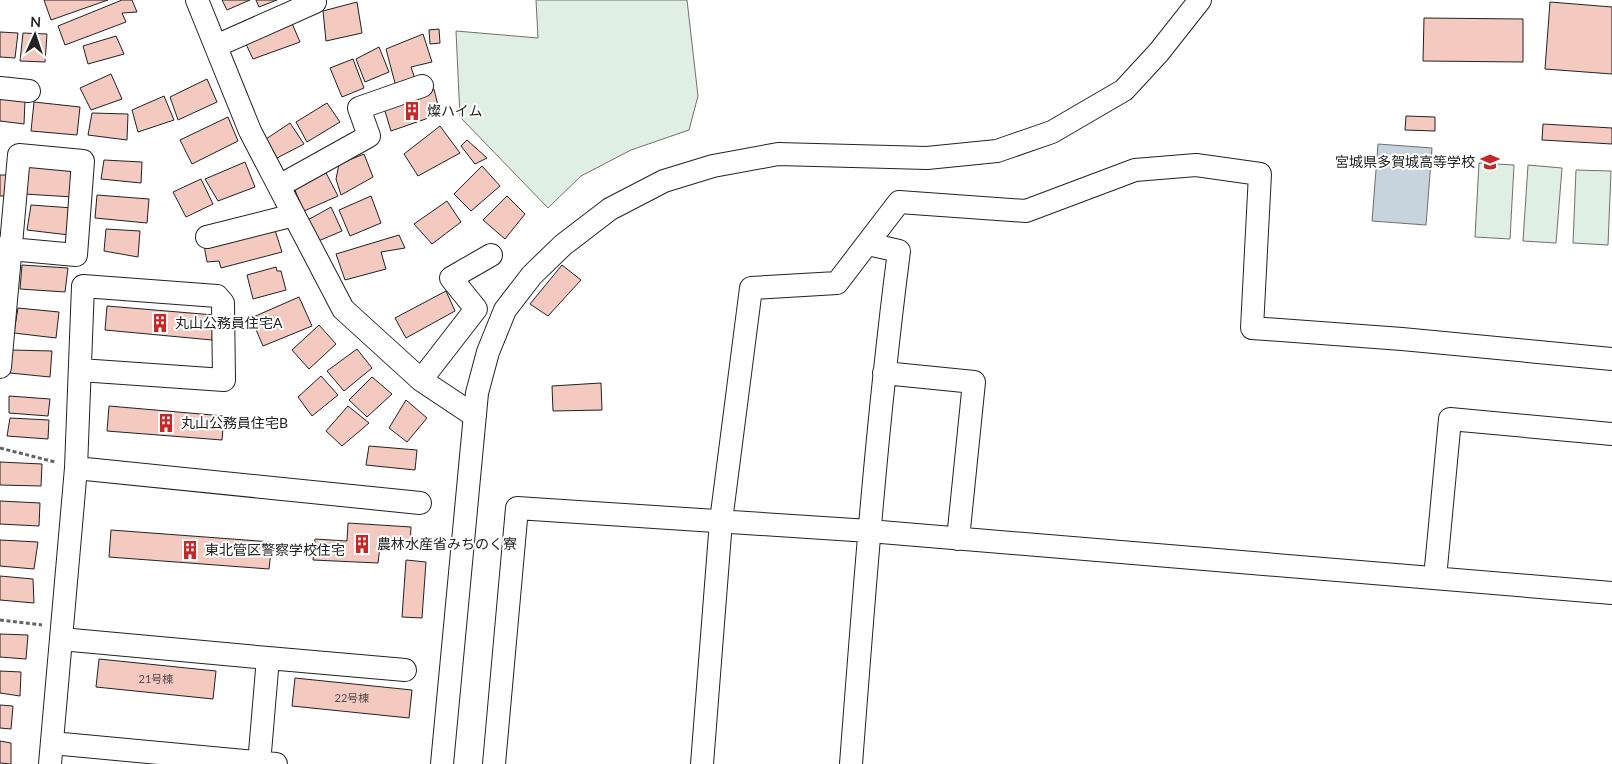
<svg xmlns="http://www.w3.org/2000/svg" width="1612" height="764" viewBox="0 0 1612 764" font-family="Lato,'Noto Sans JP',sans-serif">
  <style>
    .green { fill: #e0efe3; stroke: #6f6f6f }
    .water { fill: #c7d3dd; stroke: #6f6f6f }
    .building { fill: #f3c9c0; stroke: #222 }
    .lines { fill: none; stroke-linecap: round; stroke-linejoin: round }
    .minor-casing { stroke: #222; stroke-width: 24 }
    .path { stroke: #646464; stroke-width: 3; stroke-dasharray: 4 2.5; stroke-linecap: butt }
    .minor { stroke: #fff; stroke-width: 22 }
    .labels { text-anchor: middle; stroke-width: 4; stroke-linejoin: round; paint-order: stroke }
    .number-label { font-size: 11px; fill: #564c4a }
    .poi-label { font-size: 14px; fill: #222; stroke: #fff; text-anchor: start }
  </style>
  <rect width="100%" height="100%" fill="#fff"/>
  <path class="green" d="M536 0H687L698 96 689 130 631 150 581 176 548 208 460 117 456 31 538 38Z
    M1479 163 1514 165 1510 239 1475 237Z
    M1528 165 1562 168 1556 243 1523 241Z
    M1576 170 1611 171 1608 245 1573 243Z"/>
  <path class="water" d="M1378 144 1432 148 1426 225 1372 221Z"/>
  <path class="building" d="M44 0H108L51 20Z
    M122 0H132L137 12 122 13 126 22 65 45 58 26Z
    M222 0H250L227 10Z
    M256 0H277L259 7Z
    M357 2 362 33 326 41 323 11Z
    M1550 2 1612 7V74L1545 69Z
    M1424 18 1523 19V62L1423 61Z
    M291 21 300 42 253 59 245 42Z
    M439 29 440 43 430 44 429 30Z
    M0 32 18 33 15 58 0 57Z
    M23 33 47 34 45 62 20 61Z
    M423 34 432 62 411 67 415 79 396 87 386 49Z
    M116 36 124 54 88 64 83 46Z
    M379 47 389 72 365 82 356 59Z
    M353 59 364 88 342 97 330 68Z
    M111 74 122 99 91 110 80 88Z
    M207 79 217 102 178 120 170 97Z
    M434 89 440 114 391 131 384 108Z
    M164 96 174 120 138 132 132 110Z
    M0 98 25 100 24 124 0 121Z
    M34 102 80 107 77 135 31 131Z
    M327 103 340 122 307 142 296 122Z
    M92 113 128 114 127 140 88 135Z
    M1406 116 1435 117V131L1405 130Z
    M228 117 238 141 192 164 180 140Z
    M290 123 304 144 277 158 266 139Z
    M1543 124 1612 128V144L1542 140Z
    M440 126 460 153 418 176 404 154Z
    M467 140 487 158 475 164 461 146Z
    M364 154 373 177 341 195 336 179 339 164Z
    M104 160 142 162 141 183 101 179Z
    M245 162 255 187 218 201 205 179Z
    M482 166 500 186 471 211 454 194Z
    M27 167 77 170 73 197 24 194Z
    M325 171 338 196 304 211 294 188Z
    M0 175H7L4 196H0Z
    M201 179 213 204 186 217 173 192Z
    M97 195 149 199 147 223 95 218Z
    M371 196 381 223 350 236 339 210Z
    M507 196 525 214 505 239 483 220Z
    M447 201 461 222 432 244 414 224Z
    M31 205 73 208 69 235 27 230Z
    M331 207 342 231 316 242 306 221Z
    M274 227 282 252 221 268 219 261 207 262 204 245Z
    M106 229 140 231 138 257 104 251Z
    M399 235 405 248 381 252 386 269 345 280 336 254Z
    M22 265 68 268 65 292 20 289Z
    M562 265 581 280 548 316 530 304Z
    M276 267 277 271H281L286 290 253 299 247 275Z
    M446 291 455 311 406 338 395 318Z
    M299 297 312 326 263 346 251 318Z
    M107 306 214 315 212 340 105 330Z
    M18 308 59 312 56 338 14 333Z
    M319 325 336 344 309 369 292 350Z
    M357 349 372 368 344 391 327 371Z
    M11 350 52 351 50 377 10 373Z
    M321 376 338 395 312 416 298 397Z
    M372 377 392 394 367 417 349 400Z
    M601 383 602 410 553 411 552 386Z
    M9 396 50 399 48 416 9 413Z
    M406 400 427 418 407 442 389 428Z
    M109 406 224 416 222 440 107 431Z
    M348 406 369 423 342 446 326 431Z
    M10 418 49 420 48 439 7 436Z
    M369 446 417 450 415 470 366 465Z
    M0 462 42 464 41 486 0 485Z
    M0 501 40 503 39 526 0 524Z
    M348 523 411 527 410 547 380 546 378 563 313 560 315 539 347 541Z
    M111 530 272 542 269 569 109 557Z
    M0 540 38 542 34 569 0 566Z
    M406 560 426 562 422 618 402 617Z
    M0 576 33 579 34 603 0 600Z
    M0 634 28 635 26 659 0 657Z
    M99 659 216 671 213 699 96 687Z
    M0 671 21 672 20 696 0 693Z
    M295 678 412 690 409 718 292 706Z
    M0 705 13 706 11 729 0 728Z
    M0 741 11 743V764L0 763Z"/>
  <g class="lines">
    <g class="minor-casing">
      <path id="minor" d="M197 0 250 131 343 309 421 380 475 416
        M216 46 315 2
        M0 88 29 91
        M279 186 369 136 359 108 422 86
        M207 237 294 215
        M0 248 10 249 76 255 83 161 19 155 0 367
        M884 373 974 382 958 539
        M421 380 476 309 451 278 491 255
        M76 468 420 503
        M1435 578 1450 419 1612 434
        M61 639 268 658 259 764
        M268 658 405 670
        M52 743 276 764
        M50 764 76 468 83 286 217 296 223 303 224 380 80 370
        M442 764 477 393 488 352 505 310 532 275 563 245 610 209 664 181 713 166 778 154 927 158 997 151 1052 132 1124 90 1159 52 1200 0
        M494 764 517 508 869 531 1612 593
        M702 764 721 521 751 288 837 283 899 202 1026 211 1135 170 1196 165 1260 174 1252 328 1402 339 1612 359
        M851 764C864 593 877 421 899 251L868 244"/>
    </g>
    <path class="path" d="M0 448 55 462
      M0 620 42 625"/>
    <use href="#minor" class="minor"/>
  </g>
  <defs>
    <g id="building-bare" transform="scale(1.5)"><path d="M-4-6H4V6H1V3H-1V6H-4ZM-2.5-4.3h1.7v1.8h-1.7ZM.8-4.3h1.7v1.8H.8ZM-2.5-1h1.7V.8h-1.7ZM.8-1h1.7V.8H.8Z" fill="#c62828" stroke="#fff" stroke-width="2.5" paint-order="stroke"/></g>
    <g id="school-bare" transform="scale(1.5)"><path d="M0-5L7-2L0 1L-7-2ZM-4 1L0 2.5L4 1V4Q0 6-4 4Z" fill="#c62828" stroke="#fff" stroke-width="2.5" paint-order="stroke"/></g>
  </defs>
  <g fill-rule="evenodd">
    <use href="#building-bare" x="412" y="111"/>
    <use href="#school-bare" x="1490" y="162"/>
    <use href="#building-bare" x="160" y="323"/>
    <use href="#building-bare" x="166" y="423"/>
    <use href="#building-bare" x="362" y="544"/>
    <use href="#building-bare" x="190" y="550"/>
  </g>
  <g class="labels">
    <g class="number-label">
      <text x="156" y="683">21号棟</text>
      <text x="352" y="702">22号棟</text>
    </g>
    <g class="poi-label">
      <text x="427" y="116">燦ハイム</text>
      <text x="1475" y="167" text-anchor="end">宮城県多賀城高等学校</text>
      <text x="175" y="328">丸山公務員住宅A</text>
      <text x="181" y="428">丸山公務員住宅B</text>
      <text x="377" y="549">農林水産省みちのく寮</text>
      <text x="205" y="555">東北管区警察学校住宅</text>
    </g>
  </g>
  <g transform="translate(35 35) rotate(3)" stroke="#ffffff" stroke-width="4" paint-order="stroke">
  <path d="M0-4L9 19L0 12L-9 19Z" fill="#222222"/>
  <text y="-8" font-size="14" font-weight="bold" text-anchor="middle" fill="#222222">N</text>
  </g>
</svg>
